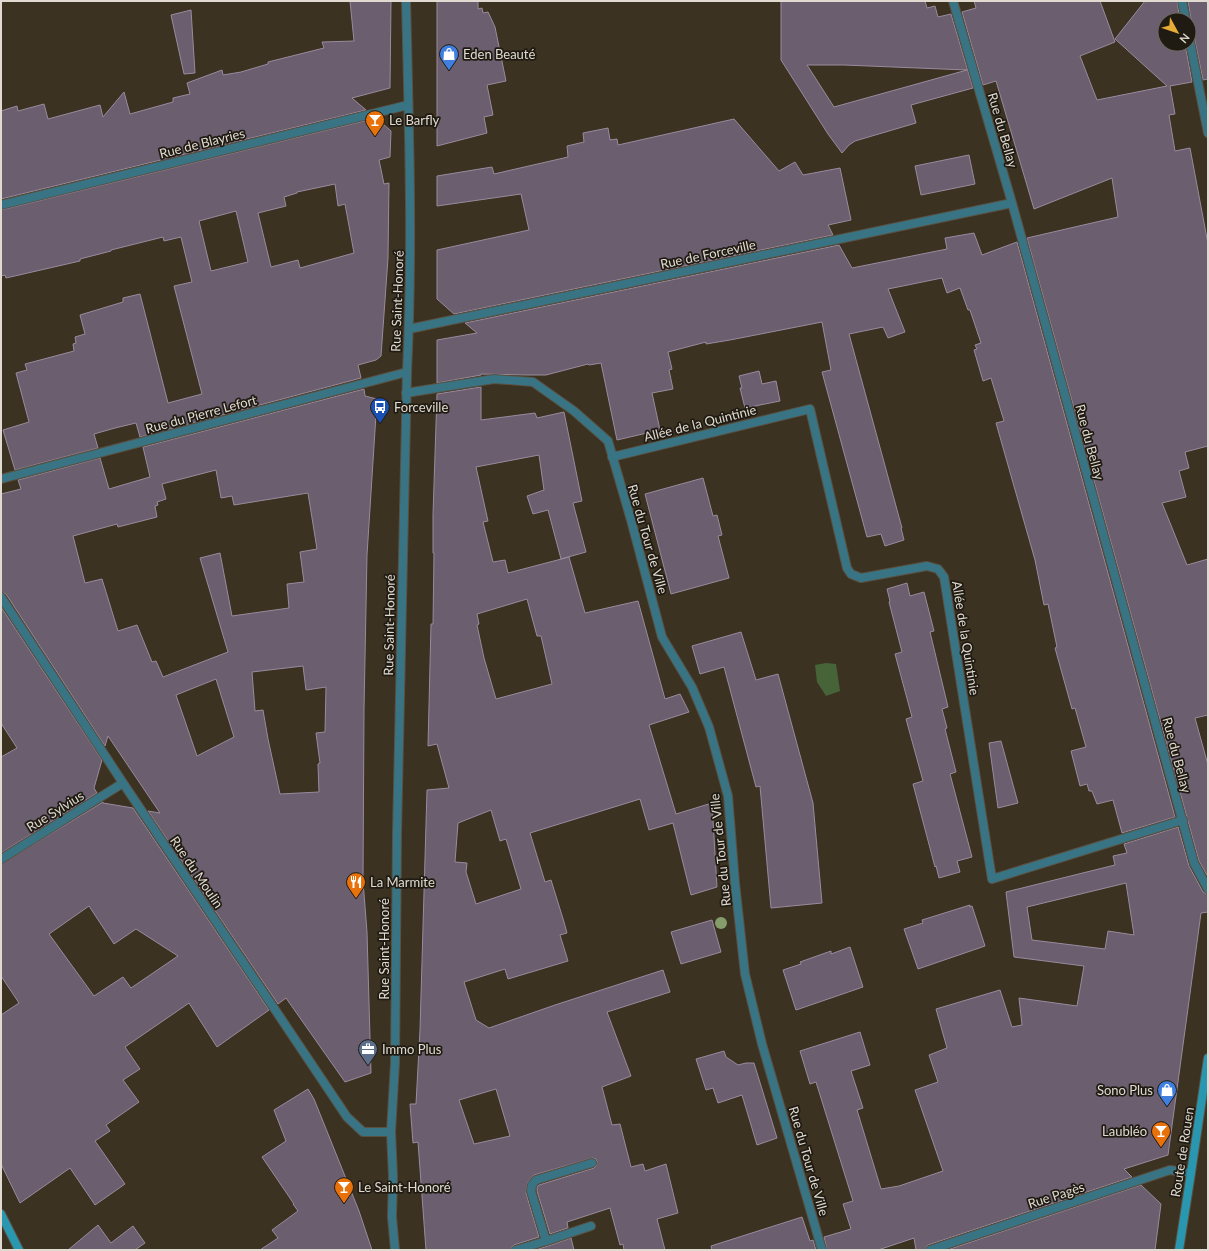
<svg xmlns="http://www.w3.org/2000/svg" width="1209" height="1251" viewBox="0 0 1209 1251" font-family="Lato,sans-serif">
  <style>
    .green { fill: #476438 }
    .building { fill: #6a5e6f; stroke: #998b9d; fill-rule: evenodd }
    .lines { fill: none; stroke-linecap: round; stroke-linejoin: round }
    .service-casing { stroke: #5a5041; stroke-width: 10 }
    .minor-casing { stroke: #5a5041; stroke-width: 10 }
    .tertiary-casing { stroke: #5a5041; stroke-width: 10 }
    .secondary-casing { stroke: #5a5041; stroke-width: 10 }
    .service { stroke: #387483; stroke-width: 8 }
    .minor { stroke: #387483; stroke-width: 8 }
    .tertiary { stroke: #387483; stroke-width: 8 }
    .secondary { stroke: #2a97b0; stroke-width: 8 }
    .tree { fill: #859d6b }
    .labels { text-anchor: middle; stroke-width: 3.5; stroke-linejoin: round; paint-order: stroke }
    .poi-label { font-size: 13px; fill: #e0dad0; stroke: #1f1b13; text-anchor: start }
    .street-label { font-size: 13px; fill: #e0dad0; stroke: #1f1b13 }
  </style>
  <rect width="100%" height="100%" fill="#3c3222"/>
  <path class="green" d="M826 663 836 664 840 691 826 696 817 682 815 665Z"/>
  <path class="building" d="M350 1H391L390 88 352 98 366 110 1 199V111L17 106 18 111 44 104 48 119 100 105 103 117 124 92 130 114 173 102V98L190 94 187 83 222 70 223 75 241 72 268 64V62L324 48 322 42 354 41Z
    M437 1H478V9L482 8 483 13 488 12 495 27 506 81 487 85 493 115 484 117 487 133 437 146Z
    M781 1H925L927 8 935 6 938 17 951 14 973 88 911 105 916 123 855 141 849 145 842 153 828 134 781 60ZM807 65H844L967 70 834 107Z
    M974 1H1100L1115 42 1080 56 1097 100 1167 86 1115 39 1145 1H1177L1180 20H1165V44H1185L1192 82 1170 86 1175 114 1169 115 1175 151 1190 148 1208 244V446L1185 452 1189 468 1179 471 1186 497 1162 503 1187 565 1208 559V715L1195 718 1208 765V877L1199 861 1027 238 1118 217 1112 178 1034 209 996 81 983 85 962 12 976 8Z
    M1188 1H1208V79L1203 80 1194 36 1193 33 1189 32V24L1191 19Z
    M191 10 195 73 184 74 171 15Z
    M376 118 391 131 390 157 379 160 384 184 389 183 388 258 381 356 376 360 358 365 361 378 140 437 136 423 115 428 94 434 98 448 15 470 3 430 29 422 16 373 27 370 25 364 74 351 73 344 76 343 75 337 85 334 80 315 123 302V298L140 294 168 403 202 394 174 286 192 282 181 237 164 241 163 237 111 250V251L80 259V261L6 278 5 275 1 276V210ZM335 184 338 206 345 204 354 253 300 268 298 260 271 267 258 213 286 206 284 197 297 193V192ZM236 211 248 262 211 271 199 221Z
    M734 119 779 171 795 162 803 175 840 168 851 220 828 225 833 235 454 314 437 299V250L529 230 521 194 437 206V176L492 167 494 174 568 157 567 146 584 142 583 133 608 128 610 140 617 139 618 145Z
    M969 155 975 184 921 195 915 166Z
    M974 233 982 255 1017 242 1175 817 1122 833 1113 800 1097 804 1092 791H1089L1087 784 1080 786 1071 751 1086 747 1075 708 1072 709 1055 648 1057 647 1048 604 1044 605 1035 560 996 423 1004 421 991 378 983 381 974 350 977 349 975 345 981 343 970 310H968L960 288 947 293 942 278 888 289 905 332 888 338 883 327 849 334 902 528H901L904 540 885 546 881 534 867 537 822 372 831 370 822 322 730 340 706 344V342L668 352 672 369 669 370 673 389 652 393 660 430 617 440 601 363 589 365 588 364 546 375H527L481 374V375L437 383V340L477 333 465 323 839 245 852 268 947 249 945 238Z
    M759 371 762 384 776 381 780 401 745 408 740 388H742L739 376Z
    M481 387V420L535 413 537 418 564 412 582 501 573 503 586 552 561 559 548 510 533 514 527 496 544 490 539 455 476 467 488 521 483 522 493 562 505 560 508 573 569 557 585 613 638 601 665 699 680 694 689 712 649 725 676 814 712 803 717 887 691 895 673 823 649 830 640 799 530 833 545 882 551 880 564 922 567 933 560 935 568 961 508 979 505 969 464 982 476 1020 489 1028 555 1005 663 970 670 992 607 1012 631 1076 602 1087 612 1125 620 1124 631 1167 643 1164 645 1171 666 1164 678 1213 657 1219 665 1250H624L623 1244 620 1245 610 1208 567 1222 568 1228 550 1234 537 1191V1187L539 1185 594 1168 596 1166 597 1162 596 1159 593 1158 534 1175 528 1182 526 1193 539 1237 514 1245 512 1247 511 1250H426L418 1142 413 1143 410 1104H416L420 1030 427 790 449 788 437 744 428 746 431 624H433L434 553H433V515L437 394ZM527 599 537 636H541L552 684 496 699 484 658 477 625 479 624 477 614ZM491 810 500 841 506 839 521 889 476 904 466 872 467 863 455 862 458 823ZM496 1089 510 1136 474 1144 459 1100Z
    M364 389 365 396 377 399 367 555 364 709 363 881 367 932 371 1073 345 1082 286 998 278 1004 148 811 160 813 108 736 105 746 6 594 1 592V494L21 489 18 480 100 458 109 489 150 477 143 447ZM216 470 221 498 232 496 234 505 308 493 317 549 300 552 304 582 287 584 289 608 232 616 220 553 200 558 228 652 163 677 156 661 152 662 137 625 118 631 102 579 85 583 73 536 117 524 118 527 157 517 155 506 158 505 157 502 166 499 162 484ZM303 666 306 690 326 687 325 732 316 733 320 763 318 764 319 792 280 794 268 739 263 710 255 711 252 672ZM216 679 234 737 197 756 176 695Z
    M703 478 713 516 717 515 722 535 718 536 729 578 671 594 645 494Z
    M907 583 910 596 924 592 934 631 930 632 948 707 942 709 947 728 945 729 956 772 950 774 972 857 957 861 960 872 939 878 936 866 935 867 913 784 923 781 906 719 912 717 895 654 902 652 889 602 890 601 887 589Z
    M1 607 102 760 94 788 97 793 1 853V757L17 748 1 723Z
    M741 632 756 680 778 674 813 803 822 903 771 908 760 786 756 787 724 667 700 674 692 646Z
    M1001 741 1018 803 998 808 989 743Z
    M103 802V803L133 808 269 1010 217 1047 189 1003 125 1047 140 1069 123 1080 139 1102 106 1125 110 1131 95 1141 125 1184 95 1205 70 1168 20 1203 1 1164V1015L19 1003 1 976V864ZM89 906 114 944 136 929 178 956 131 988 123 977 94 996 49 934Z
    M1178 827 1189 866 1203 892 1208 894V912L1201 913 1168 1155 1124 1169 1132 1177 928 1245 926 1247 925 1250H916L914 1238 878 1250H827L824 1237 851 1229 843 1204 853 1201 816 1082 810 1084 800 1051 860 1032 870 1065 851 1071 863 1108 857 1110 881 1189 899 1186 943 1171 915 1090 938 1082 929 1055 947 1048 936 1009 1000 990 1012 1027 1022 1025 1019 998 1077 1006 1084 966 1014 957 1006 892 1115 865 1113 856 1127 853 1124 844ZM1126 883 1134 935 1108 931 1105 949 1032 940 1027 907Z
    M970 905V907L972 906 985 946 918 969 904 929 923 923 922 920Z
    M712 920 721 952 681 964 671 932Z
    M850 947 863 987 796 1010 783 970 801 964 800 962 831 951V954Z
    M724 1051 726 1057 738 1065 746 1063H754L777 1138 757 1145 742 1095 718 1103 713 1088 706 1090 696 1059Z
    M308 1089 314 1099 359 1211 372 1250H260L278 1238 272 1230 298 1211 293 1204H294L262 1157 286 1141 274 1110Z
    M1141 1185 1161 1204 1155 1250H947Z
    M802 1217 810 1241 813 1240 816 1250H712L711 1246Z
    M98 1225 111 1243 133 1226 145 1243 135 1250H68Z
    M571 1238 574 1250H535L548 1246Z"/>
  <g class="lines">
    <g class="service-casing">
      <path id="service" d="M516 1250 546 1241 531 1191 532 1185 536 1180 592 1163"/>
    </g>
    <g class="minor-casing">
      <path id="minor" d="M953 1 1012 203 1194 863 1208 889
        M1182 1 1186 20
        M1189 37 1208 133
        M1 205 408 105
        M409 329 1012 203
        M406 393 494 379 533 382 574 411 608 441 631 520 662 637 692 687 709 727 728 796 735 883 745 974 762 1044 822 1250
        M612 457 810 409 847 568 851 574 861 578 927 566 938 569 944 577 992 879 1183 820
        M1 479 407 372
        M1 597 123 783 347 1117 363 1132H391
        M1 859 123 783
        M546 1241 591 1226
        M930 1250 1170 1170 1191 1173"/>
    </g>
    <g class="tertiary-casing">
      <path id="tertiary" d="M395 1250 392 1217 393 1176 391 1132 395 1063 397 834 407 372C413 248 409 125 406 1"/>
    </g>
    <g class="secondary-casing">
      <path id="secondary" d="M1 1214 19 1250
        M1179 1250 1191 1173 1208 1058"/>
    </g>
    <use href="#service" class="service"/>
    <use href="#minor" class="minor"/>
    <use href="#tertiary" class="tertiary"/>
    <use href="#secondary" class="secondary"/>
  </g>
  <circle class="tree" cx="721" cy="923" r="6"/>
  <defs>
    <g id="shop-pin" transform="scale(1)"><path d="M0 17L-7.5 6A9.5 9.5 0 1 1 7.5 6Z" fill="#3f7fe0" stroke="#1f1b13"/><path d="M-5-2.5h2.3a2.7 3.5 0 0 1 5.4 0H5L5.5 6h-11ZM-1.5-2.5h3a1.5 2.3 0 0 0-3 0Z" fill="#fff"/></g>
    <g id="bar-pin" transform="scale(1)"><path d="M0 17L-7.5 6A9.5 9.5 0 1 1 7.5 6Z" fill="#e8710a" stroke="#1f1b13"/><path d="M-6-5H6L.8 .8V4.5H3.5V6h-7V4.5H-.8V.8Z" fill="#fff"/></g>
    <g id="bus-pin" transform="scale(1)"><path d="M0 17L-7.5 6A9.5 9.5 0 1 1 7.5 6Z" fill="#1a4fb4" stroke="#1f1b13"/><path d="M-5-6H5V4H4V6H2V4H-2V6H-4V4H-5ZM-3.5-4V0h7V-4ZM-3.5 1.2v1.5H-2V1.2ZM2 1.2v1.5H3.5V1.2Z" fill="#fff"/></g>
    <g id="restaurant-pin" transform="scale(1)"><path d="M0 17L-7.5 6A9.5 9.5 0 1 1 7.5 6Z" fill="#e8710a" stroke="#1f1b13"/><path d="M-5-6h1v4h1v-4h1v4h1v-4h1v5L-1.5 .5V6h-2V.5L-5-1ZM5-6V6H3V1.5H1.5Q1.5-4 5-6Z" fill="#fff"/></g>
    <g id="office-pin" transform="scale(1)"><path d="M0 17L-7.5 6A9.5 9.5 0 1 1 7.5 6Z" fill="#5c6f8a" stroke="#1f1b13"/><path d="M-6-3h4V-5.5h4V-3h4V5H-6ZM-1-4.5V-3h2v-1.5ZM-6 0V1H6V0Z" fill="#fff"/></g>
  </defs>
  <g fill-rule="evenodd">
    <use href="#shop-pin" x="449" y="54"/>
    <use href="#bar-pin" x="375" y="120"/>
    <use href="#bus-pin" x="380" y="407"/>
    <use href="#restaurant-pin" x="356" y="882"/>
    <use href="#office-pin" x="368" y="1049"/>
    <use href="#shop-pin" x="1167" y="1090"/>
    <use href="#bar-pin" x="1161" y="1131"/>
    <use href="#bar-pin" x="344" y="1187"/>
  </g>
  <g class="labels">
    <g class="poi-label">
      <text x="463" y="59">Eden Beauté</text>
      <text x="389" y="125">Le Barfly</text>
      <text x="394" y="412">Forceville</text>
      <text x="370" y="887">La Marmite</text>
      <text x="382" y="1054">Immo Plus</text>
      <text x="1153" y="1095" text-anchor="end">Sono Plus</text>
      <text x="1147" y="1136" text-anchor="end">Laubléo</text>
      <text x="358" y="1192">Le Saint-Honoré</text>
    </g>
    <g class="street-label">
      <text transform="translate(1003 130) rotate(74)" y="5">Rue du Bellay</text>
      <text transform="translate(202 143) rotate(-14)" y="5">Rue de Blayries</text>
      <text transform="translate(708 254) rotate(-12)" y="5">Rue de Forceville</text>
      <text transform="translate(397 301) rotate(-88)" y="5">Rue Saint-Honoré</text>
      <text transform="translate(201 414) rotate(-15)" y="5">Rue du Pierre Lefort</text>
      <text transform="translate(700 423) rotate(-14)" y="5">Allée de la Quintinie</text>
      <text transform="translate(1090 442) rotate(75)" y="5">Rue du Bellay</text>
      <text transform="translate(648 539) rotate(74)" y="5">Rue du Tour de Ville</text>
      <text transform="translate(389 625) rotate(-89)" y="5">Rue Saint-Honoré</text>
      <text transform="translate(966 638) rotate(81)" y="5">Allée de la Quintinie</text>
      <text transform="translate(1177 755) rotate(75)" y="5">Rue du Bellay</text>
      <text transform="translate(55 811) rotate(-32)" y="5">Rue Sylvius</text>
      <text transform="translate(720 850) rotate(-96)" y="5">Rue du Tour de Ville</text>
      <text transform="translate(197 872) rotate(56)" y="5">Rue du Moulin</text>
      <text transform="translate(384 949) rotate(-90)" y="5">Rue Saint-Honoré</text>
      <text transform="translate(1182 1152) rotate(-81)" y="5">Route de Rouen</text>
      <text transform="translate(809 1161) rotate(74)" y="5">Rue du Tour de Ville</text>
      <text transform="translate(1056 1195) rotate(-18)" y="5">Rue Pagès</text>
    </g>
  </g>
  <rect width="1209" height="1251" fill="none" stroke="#e0dad0" stroke-width="4"/>
  <g transform="translate(1177 32) rotate(130)"><circle r="19" fill="#1f1b13" stroke="#6c675f"/>
  <path d="M0-3L7 15L0 10L-7 15Z" fill="#e7ac36"/>
  <text y="-6" font-size="11" font-weight="bold" text-anchor="middle" fill="#e0dad0">N</text>
  </g>
</svg>
